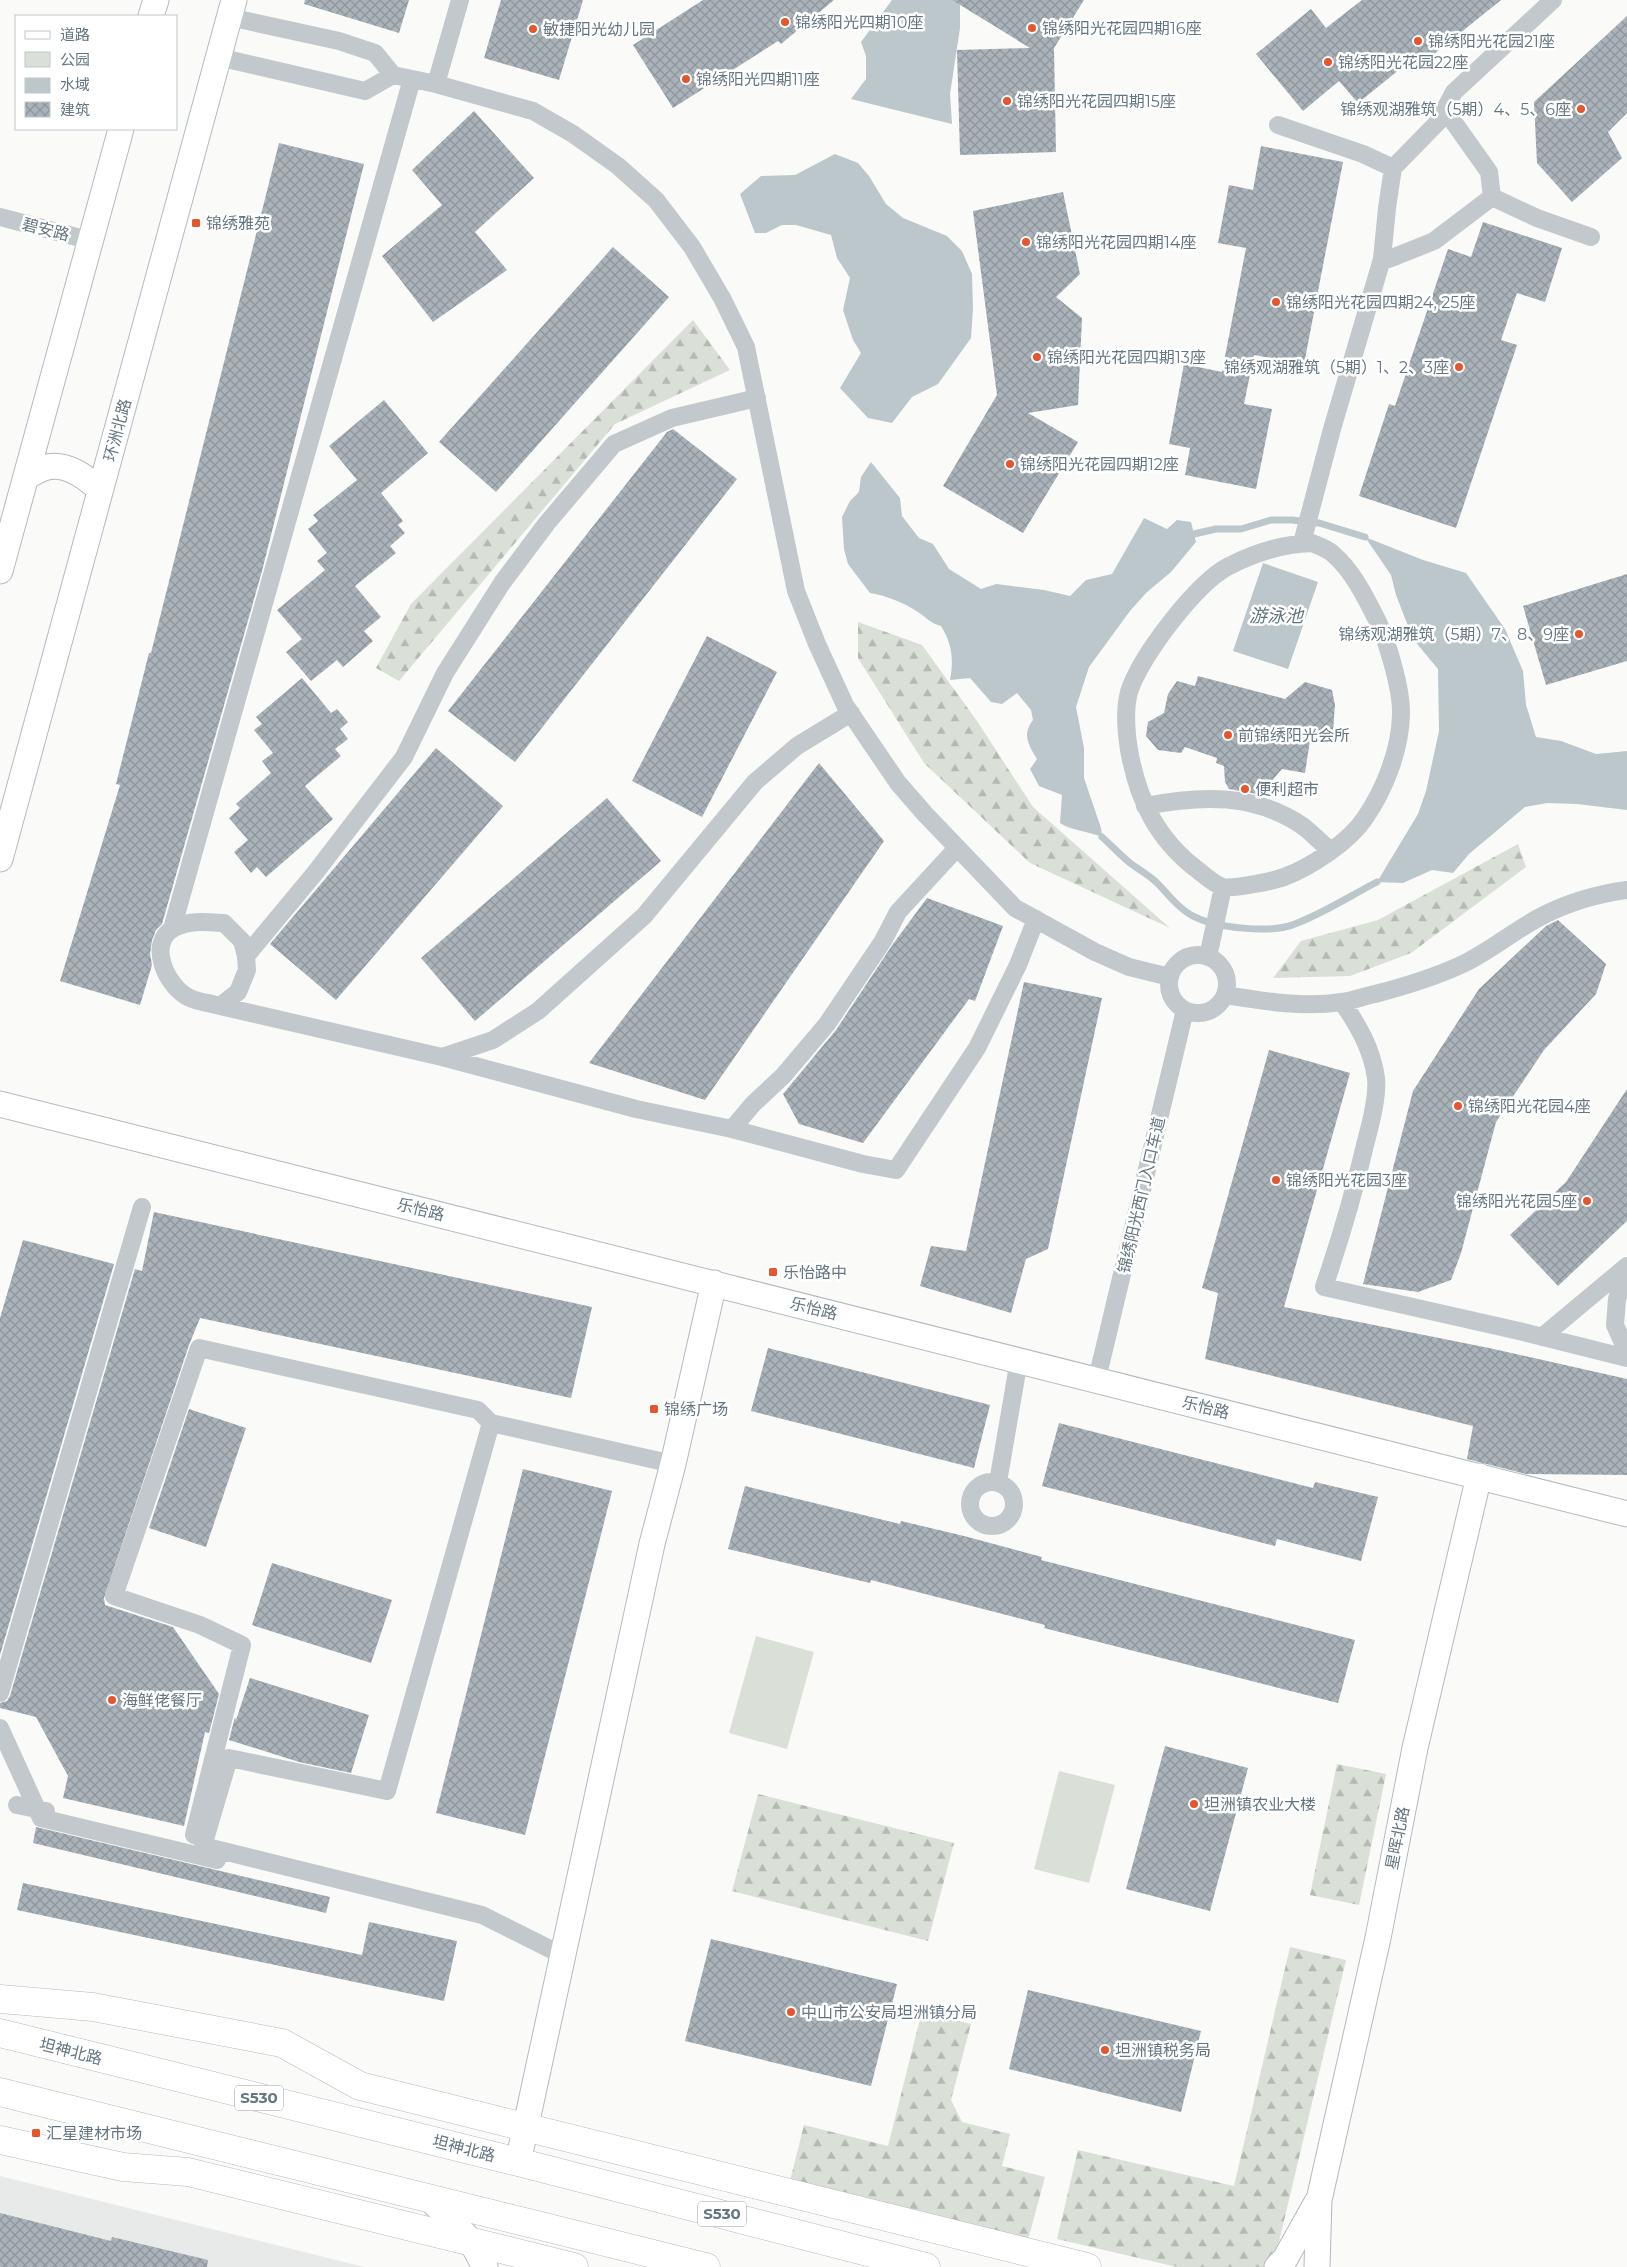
<svg xmlns="http://www.w3.org/2000/svg" width="1627" height="2267" viewBox="0 0 1627 2267" font-family="Montserrat,'Noto Sans SC',sans-serif">
  <style>
    .built { fill: #e8e9e9 }
    .green { fill: #dadfd7 }
    .forest { fill: url(#forest-firs) }
    .water { fill: #bbc7cb }
    .lines { fill: none; stroke-linecap: round; stroke-linejoin: round }
    .stream { stroke: #bbc7cb; stroke-width: 7 }
    .building { fill: url(#building-cross-hatch) }
    .secondary-casing { stroke: #b3babf; stroke-width: 27 }
    .primary-casing { stroke: #b5babe; stroke-width: 29 }
    .street { stroke: #c3c8cc; stroke-width: 18 }
    .secondary { stroke: #fff; stroke-width: 25 }
    .primary { stroke: #fff; stroke-width: 28 }
    .poi-dot { fill: #e4572e; stroke: #fff; stroke-width: 2 }
    .labels { text-anchor: middle; stroke-width: 5; stroke-linejoin: round; paint-order: stroke }
    .shield { fill: #fff; stroke: #939fa8; stroke-width: 1 }
    .shield-label { font-size: 15px; font-weight: bold; fill: #657683 }
    .poi-label { font-size: 16px; fill: #657683; stroke: #fff; text-anchor: start }
    .street-label { font-size: 16px; fill: #657683; stroke: #fff }
    .water-label { font-size: 18px; font-style: italic; fill: #60757c; stroke: #fff }
  </style>
  <defs>
    <pattern id="forest-firs" width="22" height="20" patternUnits="userSpaceOnUse" patternTransform="scale(1.25)"><rect width="22" height="20" fill="#dadfd7"/><path d="M5 1l3.5 6h-7zM16 11l3.5 6h-7z" fill="#b4b9b4"/></pattern>
    <pattern id="building-cross-hatch" width="8" height="8" patternUnits="userSpaceOnUse" patternTransform="scale(1.25)"><rect width="8" height="8" fill="#aab3b9"/><path d="M0 0l8 8M0 8l8-8" fill="none" stroke="#8e969c"/></pattern>
  </defs>
  <rect width="100%" height="100%" fill="#fafaf8"/>
  <path class="built" d="M0 2176 364 2267H0Z"/>
  <path class="green" d="M756 1636 814 1652 787 1749 729 1733Z
    M1059 1771 1115 1785 1089 1883 1034 1869Z"/>
  <path class="forest" d="M693 320 730 370 615 424 399 681 376 668 411 604Z
    M858 622 922 645 977 721 1033 807 1170 928 1030 863 924 763 858 658Z
    M1518 844 1526 867 1411 953 1350 976 1273 978 1301 941 1378 920Z
    M1337 1764 1386 1774 1359 1905 1310 1895Z
    M758 1794 954 1843 928 1941 732 1891Z
    M1290 1947 1346 1960 1273 2267H1177L1057 2239 1078 2150 1234 2186Z
    M922 2011 971 2024 951 2100 962 2122 1010 2134 1002 2166 1045 2177 1028 2240 790 2181 804 2125 888 2146Z"/>
  <path class="water" d="M892 0H960V28L950 94 952 124 851 99 866 79V56L861 42Z
    M835 154 858 163 869 176 886 204 903 218 947 236 962 251 972 274 973 309 971 338 938 384 912 397 892 423 868 418 840 388 861 353 853 340 843 310 850 278 837 258 831 235 796 225H782L766 233H755L740 194 761 176 795 175Z
    M871 462 900 498 902 516 919 538 933 544 949 569 981 589 996 584 1044 590 1070 596 1086 580 1112 574 1144 518 1167 529 1177 520 1191 522 1196 542 1171 572 1146 593 1130 611 1089 667 1076 707 1084 748V778L1101 828 1102 837C1088 831 1072 831 1060 823L1062 795 1039 786 1030 769 1037 759C1028 744 1022 734 1033 720L1031 710 1017 693 1002 704 991 702 970 678 950 680C954 659 952 644 941 626 930 623 927 618 918 612 903 602 887 596 870 593L848 564 844 549 842 517 850 501 859 492 861 477Z
    M1365 537 1423 560 1466 573 1505 629 1523 671 1526 705 1536 737 1561 741 1596 754 1627 751V810L1577 804 1547 803 1525 807 1469 854 1453 873 1432 870 1403 883 1377 882 1418 814 1426 791 1439 731 1438 669 1413 639 1396 595 1391 575Z
    M1263 563 1318 582 1288 669 1233 651Z"/>
  <g class="lines">
    <path class="stream" d="M1194 534 1216 529H1241L1271 520H1292L1319 523 1365 537
      M1102 837C1111 845 1120 855 1130 863 1138 869 1147 874 1155 881 1167 892 1175 906 1191 915 1214 928 1271 934 1295 924 1324 913 1350 896 1377 882"/>
  </g>
  <path class="building" d="M305 0H409L399 33 304 4Z
    M501 0H583L559 80 484 58Z
    M703 0H834L781 44 778 41 673 108 633 45Z
    M952 0H1084L1054 48 1056 152 960 155 957 50 1030 48Z
    M1362 0H1501L1412 72 1405 65 1358 103 1339 81 1303 111 1256 54 1311 9 1326 28Z
    M1627 16V113L1608 132 1622 158 1572 202 1537 163 1534 102Z
    M474 111 534 178 475 232 507 270 433 322 382 256 442 205 412 170Z
    M279 143 364 164 262 571 162 924 156 930 152 940 150 954 152 965 140 1005 60 981 120 785 116 784 149 653H151Z
    M1261 146 1343 162 1304 364 1254 355 1244 404 1272 409 1256 489 1185 475 1190 448 1169 444 1184 364 1222 372 1246 248 1218 243 1229 185 1253 190Z
    M1063 192 1080 274 1056 297 1082 318 1078 405 1028 413 1078 442 1023 533 943 486 997 395 973 211Z
    M1483 222 1562 248 1545 302 1517 293 1501 340 1517 345 1456 528 1359 496 1389 404 1395 406 1448 249 1471 257Z
    M613 247 669 297 496 492 439 442Z
    M384 400 428 453 381 493 403 521 398 525 405 533 390 546 396 553 355 586 381 617 364 631 373 641 343 667 337 660 311 681 286 652 302 639 277 610 325 570 317 561 327 553 308 529 318 521 313 515 357 480 329 446Z
    M673 429 737 479 515 762 448 711 667 432Z
    M1627 574V661L1546 685 1523 606Z
    M707 636 777 672 702 817 632 781Z
    M1198 676 1285 699 1305 682 1332 690 1335 705 1333 731 1311 734 1305 773 1282 769 1263 791 1257 794 1229 789 1225 782 1224 766 1216 763 1217 758 1185 747 1181 753 1158 750 1146 736 1148 722 1164 713 1168 694 1177 681 1195 686Z
    M302 678 331 713 337 709 348 722 340 729 348 739 335 749 341 756 305 786 333 819 266 877 257 867 251 873 234 852 248 840 229 818 240 808 236 804 271 773 262 761 273 753 254 730 262 724 256 717Z
    M436 748 503 806 336 1000 270 944Z
    M819 763 884 841 705 1100 589 1063Z
    M607 798 661 861 475 1021 421 958Z
    M927 898 1003 926 975 1001 969 999 863 1143 799 1124 783 1094 836 1030 893 944Z
    M1558 920 1606 964 1596 994 1544 1050 1496 1122 1461 1253 1451 1280 1418 1292 1363 1284 1413 1091 1479 989 1546 926Z
    M1024 982 1102 998 1048 1249 1026 1259 1011 1313 920 1286 931 1246 966 1251Z
    M1269 1050 1350 1073 1284 1307 1489 1348 1627 1379V1475L1526 1474 1467 1459 1473 1426 1205 1359 1218 1293 1202 1288Z
    M1627 1089V1221L1558 1286 1510 1235 1566 1182Z
    M154 1212 592 1307 571 1398 200 1318 189 1345 104 1598 105 1605 173 1627 219 1694 209 1733 205 1732 184 1826 63 1798 68 1776 36 1717 0 1708V1703L7 1701 10 1696 135 1269 142 1271Z
    M23 1240 114 1264 0 1655V1318Z
    M768 1348 990 1405 974 1468 751 1411Z
    M189 1409 246 1428 206 1547 149 1528Z
    M1059 1423 1313 1488 1315 1482 1378 1497 1361 1561 1277 1539 1275 1546 1042 1486Z
    M523 1469 612 1491 525 1835 436 1813Z
    M745 1486 900 1524 901 1521 964 1536 1042 1557 1041 1560 1355 1640 1338 1703 1044 1628 1045 1625 871 1580 870 1583 728 1549Z
    M272 1563 392 1600 371 1663 252 1625Z
    M250 1678 369 1715 351 1773 299 1762 229 1740 235 1717 236 1720Z
    M1165 1746 1248 1768 1210 1911 1126 1889Z
    M36 1827 330 1897 326 1913 33 1843Z
    M23 1883 362 1955 369 1922 457 1941 444 2001 17 1910Z
    M711 1939 897 1984 871 2086 685 2041Z
    M1028 1990 1201 2031 1181 2112 1009 2069Z
    M0 2213 111 2241 112 2237 208 2260 207 2267H0Z"/>
  <g class="lines">
    <g class="secondary-casing">
      <path id="secondary" d="M151 16 156 0
        M26 477C32 474 38 470 44 468 65 461 86 477 100 490
        M0 571 121 129
        M0 859 234 0
        M0 1104 1627 1514
        M518 2162 652 1544 673 1464 714 1283
        M431 2200 471 2241 485 2267
        M1277 2267 1285 2259 1317 2202
        M1317 2267 1319 2200 1378 1938 1415 1748 1479 1476"/>
    </g>
    <g class="primary-casing">
      <path id="primary" d="M0 1999 93 2007 282 2043 360 2086 1087 2267
        M0 2033 518 2162 926 2267
        M0 2092 706 2267
        M0 2140 123 2167 188 2172 574 2267"/>
    </g>
    <path class="street" d="M229 17 339 41 375 53 393 75 436 84 533 111 573 134 618 166 656 200 692 247 722 298 746 347 796 591 817 644 845 705 898 783 925 814 1015 908 1095 952 1129 967 1170 977
      M218 57 365 91 393 75
      M436 84 460 0
      M1278 125 1363 154 1393 168 1387 208 1382 259 1332 429 1302 543
      M1393 168 1438 122 1454 92 1553 0
      M1492 197 1537 218 1591 237
      M0 217 92 241
      M1389 259 1434 241 1492 197 1489 172 1445 110
      M1312 543C1319 546 1328 549 1333 554 1353 571 1366 598 1378 622 1388 644 1402 690 1401 715 1400 750 1385 789 1365 818 1349 842 1311 867 1284 877 1273 881 1234 889 1223 887 1215 885 1205 876 1199 871 1157 840 1138 800 1129 750 1126 731 1124 711 1129 692 1140 657 1196 583 1229 566 1256 552 1282 544 1312 543Z
      M1145 806C1202 795 1255 793 1304 827 1313 834 1321 843 1330 850
      M172 929 412 79
      M1169 984a29 29 0 1 1 58 0a29 29 0 1 1-58 0Z
      M246 956 315 873 404 757 445 673 502 583 547 523 614 444 672 418 757 398
      M1208 957 1223 887
      M1225 995C1263 1001 1303 1008 1342 1002 1353 1001 1364 996 1375 994 1406 986 1436 977 1465 963 1491 950 1514 931 1540 917 1567 903 1597 894 1627 890
      M1342 1002C1358 1025 1372 1049 1376 1078 1378 1097 1370 1126 1365 1145 1354 1193 1340 1240 1324 1287L1519 1331 1627 1358
      M220 1006 238 992 247 970 246 956 242 941 224 923C206 922 190 920 174 928 146 943 167 988 190 998 198 1002 210 1003 220 1006L442 1057 636 1109 732 1129 863 1164 896 1170 977 1048 1018 965 1036 919
      M442 1057 493 1040 538 1011 644 916 755 782 797 746 851 713
      M732 1129 753 1104 783 1076 827 1024 883 941 898 912 957 848
      M1627 1271 1617 1299 1615 1325 1627 1352
      M1542 1337 1627 1266
      M1097 1379 1185 1010
      M970 1504a22 22 0 1 1 44 0a22 22 0 1 1-44 0Z
      M998 1482 1019 1360
      M0 1693 142 1207
      M0 1728 41 1818 217 1860
      M17 1805 46 1811
      M194 1835 242 1645 200 1625 114 1596 199 1348 478 1410 491 1423
      M562 1955 482 1915 203 1846 229 1758 387 1791 491 1423 673 1464"/>
    <use href="#secondary" class="secondary"/>
    <use href="#primary" class="primary"/>
  </g>
  <g class="poi-dot">
    <circle cx="785" cy="22" r="5"/>
    <circle cx="1032" cy="28" r="5"/>
    <circle cx="533" cy="29" r="5"/>
    <circle cx="1418" cy="41" r="5"/>
    <circle cx="1328" cy="62" r="5"/>
    <circle cx="686" cy="79" r="5"/>
    <circle cx="1007" cy="101" r="5"/>
    <circle cx="1581" cy="109" r="5"/>
    <rect x="191" y="218" width="10" height="10" rx="2.5"/>
    <circle cx="1026" cy="242" r="5"/>
    <circle cx="1276" cy="302" r="5"/>
    <circle cx="1037" cy="357" r="5"/>
    <circle cx="1459" cy="367" r="5"/>
    <circle cx="1010" cy="464" r="5"/>
    <circle cx="1579" cy="634" r="5"/>
    <circle cx="1228" cy="735" r="5"/>
    <circle cx="1245" cy="789" r="5"/>
    <circle cx="1458" cy="1106" r="5"/>
    <circle cx="1276" cy="1180" r="5"/>
    <circle cx="1587" cy="1201" r="5"/>
    <rect x="768" y="1267" width="10" height="10" rx="2.5"/>
    <rect x="649" y="1404" width="10" height="10" rx="2.5"/>
    <circle cx="112" cy="1700" r="5"/>
    <circle cx="1194" cy="1804" r="5"/>
    <circle cx="791" cy="2012" r="5"/>
    <circle cx="1105" cy="2050" r="5"/>
    <rect x="31" y="2128" width="10" height="10" rx="2.5"/>
  </g>
  <g class="labels">
    <g class="shield">
      <rect x="235" y="2085.5" width="48" height="25" rx="4"/>
      <rect x="698" y="2201.5" width="48" height="25" rx="4"/>
    </g>
    <g class="shield-label">
      <text x="259" y="2103">S530</text>
      <text x="722" y="2219">S530</text>
    </g>
    <g class="poi-label">
      <text x="795" y="28">锦绣阳光四期10座</text>
      <text x="1042" y="34">锦绣阳光花园四期16座</text>
      <text x="543" y="35">敏捷阳光幼儿园</text>
      <text x="1428" y="47">锦绣阳光花园21座</text>
      <text x="1338" y="68">锦绣阳光花园22座</text>
      <text x="696" y="85">锦绣阳光四期11座</text>
      <text x="1017" y="107">锦绣阳光花园四期15座</text>
      <text x="1571" y="115" text-anchor="end">锦绣观湖雅筑（5期）4、5、6座</text>
      <text x="206" y="229">锦绣雅苑</text>
      <text x="1036" y="248">锦绣阳光花园四期14座</text>
      <text x="1286" y="308">锦绣阳光花园四期24, 25座</text>
      <text x="1047" y="363">锦绣阳光花园四期13座</text>
      <text x="1449" y="373" text-anchor="end">锦绣观湖雅筑（5期）1、2、3座</text>
      <text x="1020" y="470">锦绣阳光花园四期12座</text>
      <text x="1569" y="640" text-anchor="end">锦绣观湖雅筑（5期）7、8、9座</text>
      <text x="1238" y="741">前锦绣阳光会所</text>
      <text x="1255" y="795">便利超市</text>
      <text x="1468" y="1112">锦绣阳光花园4座</text>
      <text x="1286" y="1186">锦绣阳光花园3座</text>
      <text x="1577" y="1207" text-anchor="end">锦绣阳光花园5座</text>
      <text x="783" y="1278">乐怡路中</text>
      <text x="664" y="1415">锦绣广场</text>
      <text x="122" y="1706">海鲜佬餐厅</text>
      <text x="1204" y="1810">坦洲镇农业大楼</text>
      <text x="801" y="2018">中山市公安局坦洲镇分局</text>
      <text x="1115" y="2056">坦洲镇税务局</text>
      <text x="46" y="2139">汇星建材市场</text>
    </g>
    <g class="street-label">
      <text transform="translate(46 229) rotate(14)" y="6">碧安路</text>
      <text transform="translate(117 430) rotate(-75)" y="6">环洲北路</text>
      <text transform="translate(1141 1195) rotate(-77)" y="6">锦绣阳光西门入口车道</text>
      <text transform="translate(421 1209) rotate(14)" y="6">乐怡路</text>
      <text transform="translate(814 1308) rotate(14)" y="6">乐怡路</text>
      <text transform="translate(1206 1407) rotate(14)" y="6">乐怡路</text>
      <text transform="translate(1397 1838) rotate(-79)" y="6">星晖北路</text>
      <text transform="translate(71 2051) rotate(14)" y="6">坦神北路</text>
      <text transform="translate(464 2148) rotate(14)" y="6">坦神北路</text>
    </g>
    <g class="water-label">
      <text x="1276" y="622">游泳池</text>
    </g>
  </g>
  <rect x="15" y="15" width="162" height="115" fill="#ffffff" stroke="#c1c8cd"/>
  <rect x="25" y="31" width="25" height="8" fill="#ffffff" stroke="#c1c8cd"/>
  <text x="60" y="40" font-size="15" fill="#657683">道路</text>
  <rect x="25" y="52" width="25" height="15" fill="#dadfd7" stroke="#c1c8cd"/>
  <text x="60" y="65" font-size="15" fill="#657683">公园</text>
  <rect x="25" y="78" width="25" height="15" fill="#bbc7cb" stroke="#c1c8cd"/>
  <text x="60" y="90" font-size="15" fill="#657683">水域</text>
  <rect x="25" y="102" width="25" height="15" fill="url(#building-cross-hatch)" stroke="#c1c8cd"/>
  <text x="60" y="115" font-size="15" fill="#657683">建筑</text>
</svg>
